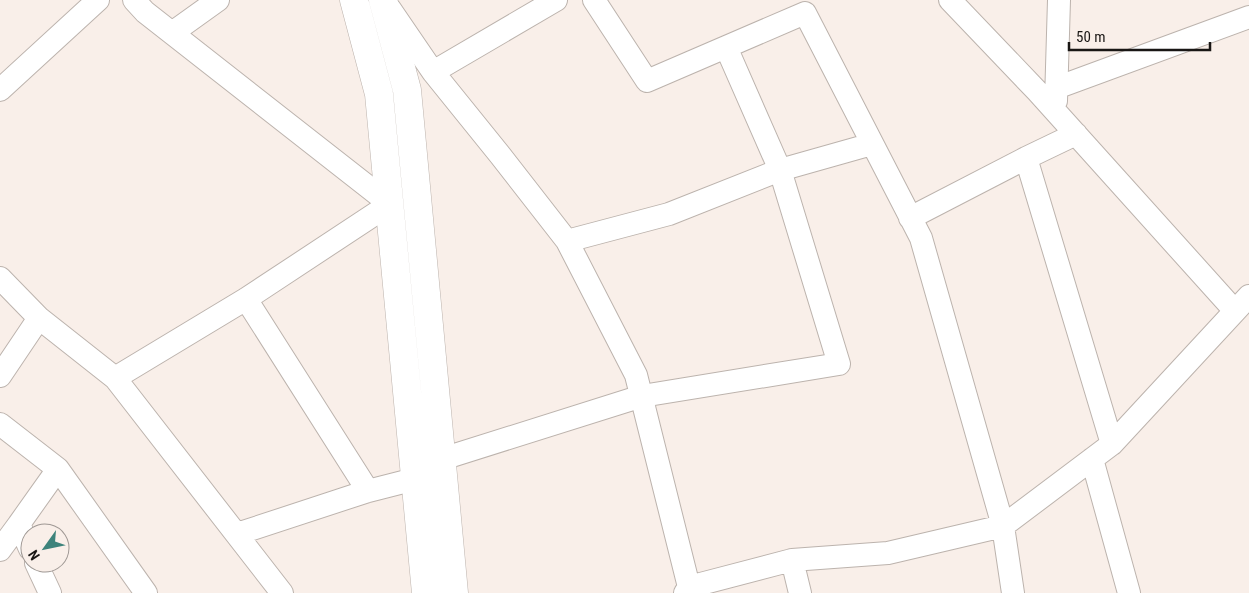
<svg xmlns="http://www.w3.org/2000/svg" width="1249" height="593" viewBox="0 0 1249 593" font-family="'Roboto Condensed',sans-serif">
  <style>
    .lines { fill: none; stroke-linecap: round; stroke-linejoin: round }
    .minor-casing { stroke: #bcb3ad; stroke-width: 24 }
    .tertiary-casing { stroke: #bcb3ad; stroke-width: 29 }
    .minor { stroke: #fff; stroke-width: 22 }
    .tertiary { stroke: #fff; stroke-width: 28 }
  </style>
  <rect width="100%" height="100%" fill="#f9efe9"/>
  <g class="lines">
    <g class="minor-casing">
      <path id="minor" d="M594 0 647 81 805 13 921 238 1003 526 1013 593
        M950 0 1037 91 1235 311
        M390 9 433 72 500 155 567 241 636 375 689 587 685 593
        M172 33 218 0
        M433 72 556 0
        M1056 88 1249 17
        M0 90 98 0
        M1056 101 1059 0
        M1026 158 1076 134
        M910 218 1026 158 1112 444
        M567 241 669 214 780 170 872 144
        M0 278 39 318 115 378 246 299 390 204 145 12 134 0
        M246 299 368 491
        M0 376 39 318
        M115 378 282 593
        M0 424 58 469 19 524 30 549
        M442 459 642 396 839 364 780 170 726 47
        M1092 459 1129 593
        M58 469 146 593
        M237 534 368 491 415 479
        M0 550 19 524
        M792 560 800 593
        M36 563 50 593
        M689 587 792 560 888 553 1003 526 1112 444 1249 296"/>
    </g>
    <g class="tertiary-casing">
      <path id="tertiary" d="M354 0 379 94 426 593
        M383 0 407 90 454 593"/>
    </g>
    <use href="#minor" class="minor"/>
    <use href="#tertiary" class="tertiary"/>
  </g>
  <g transform="translate(45 548) rotate(237)"><circle r="24" fill="#f9efe9" stroke="#9f9894"/>
  <path d="M0-4L9 19L0 12L-9 19Z" fill="#3d837b"/>
  <text y="-8" font-size="14" font-weight="bold" text-anchor="middle" fill="#191614">N</text>
  </g>
  <path d="M1069 42v8h141v-8" fill="none" stroke="#191614" stroke-width="2.5"/>
  <text x="1076" y="42" font-size="15" fill="#191614" stroke="#f9efe9" stroke-width="4" paint-order="stroke">50 m</text>
</svg>
